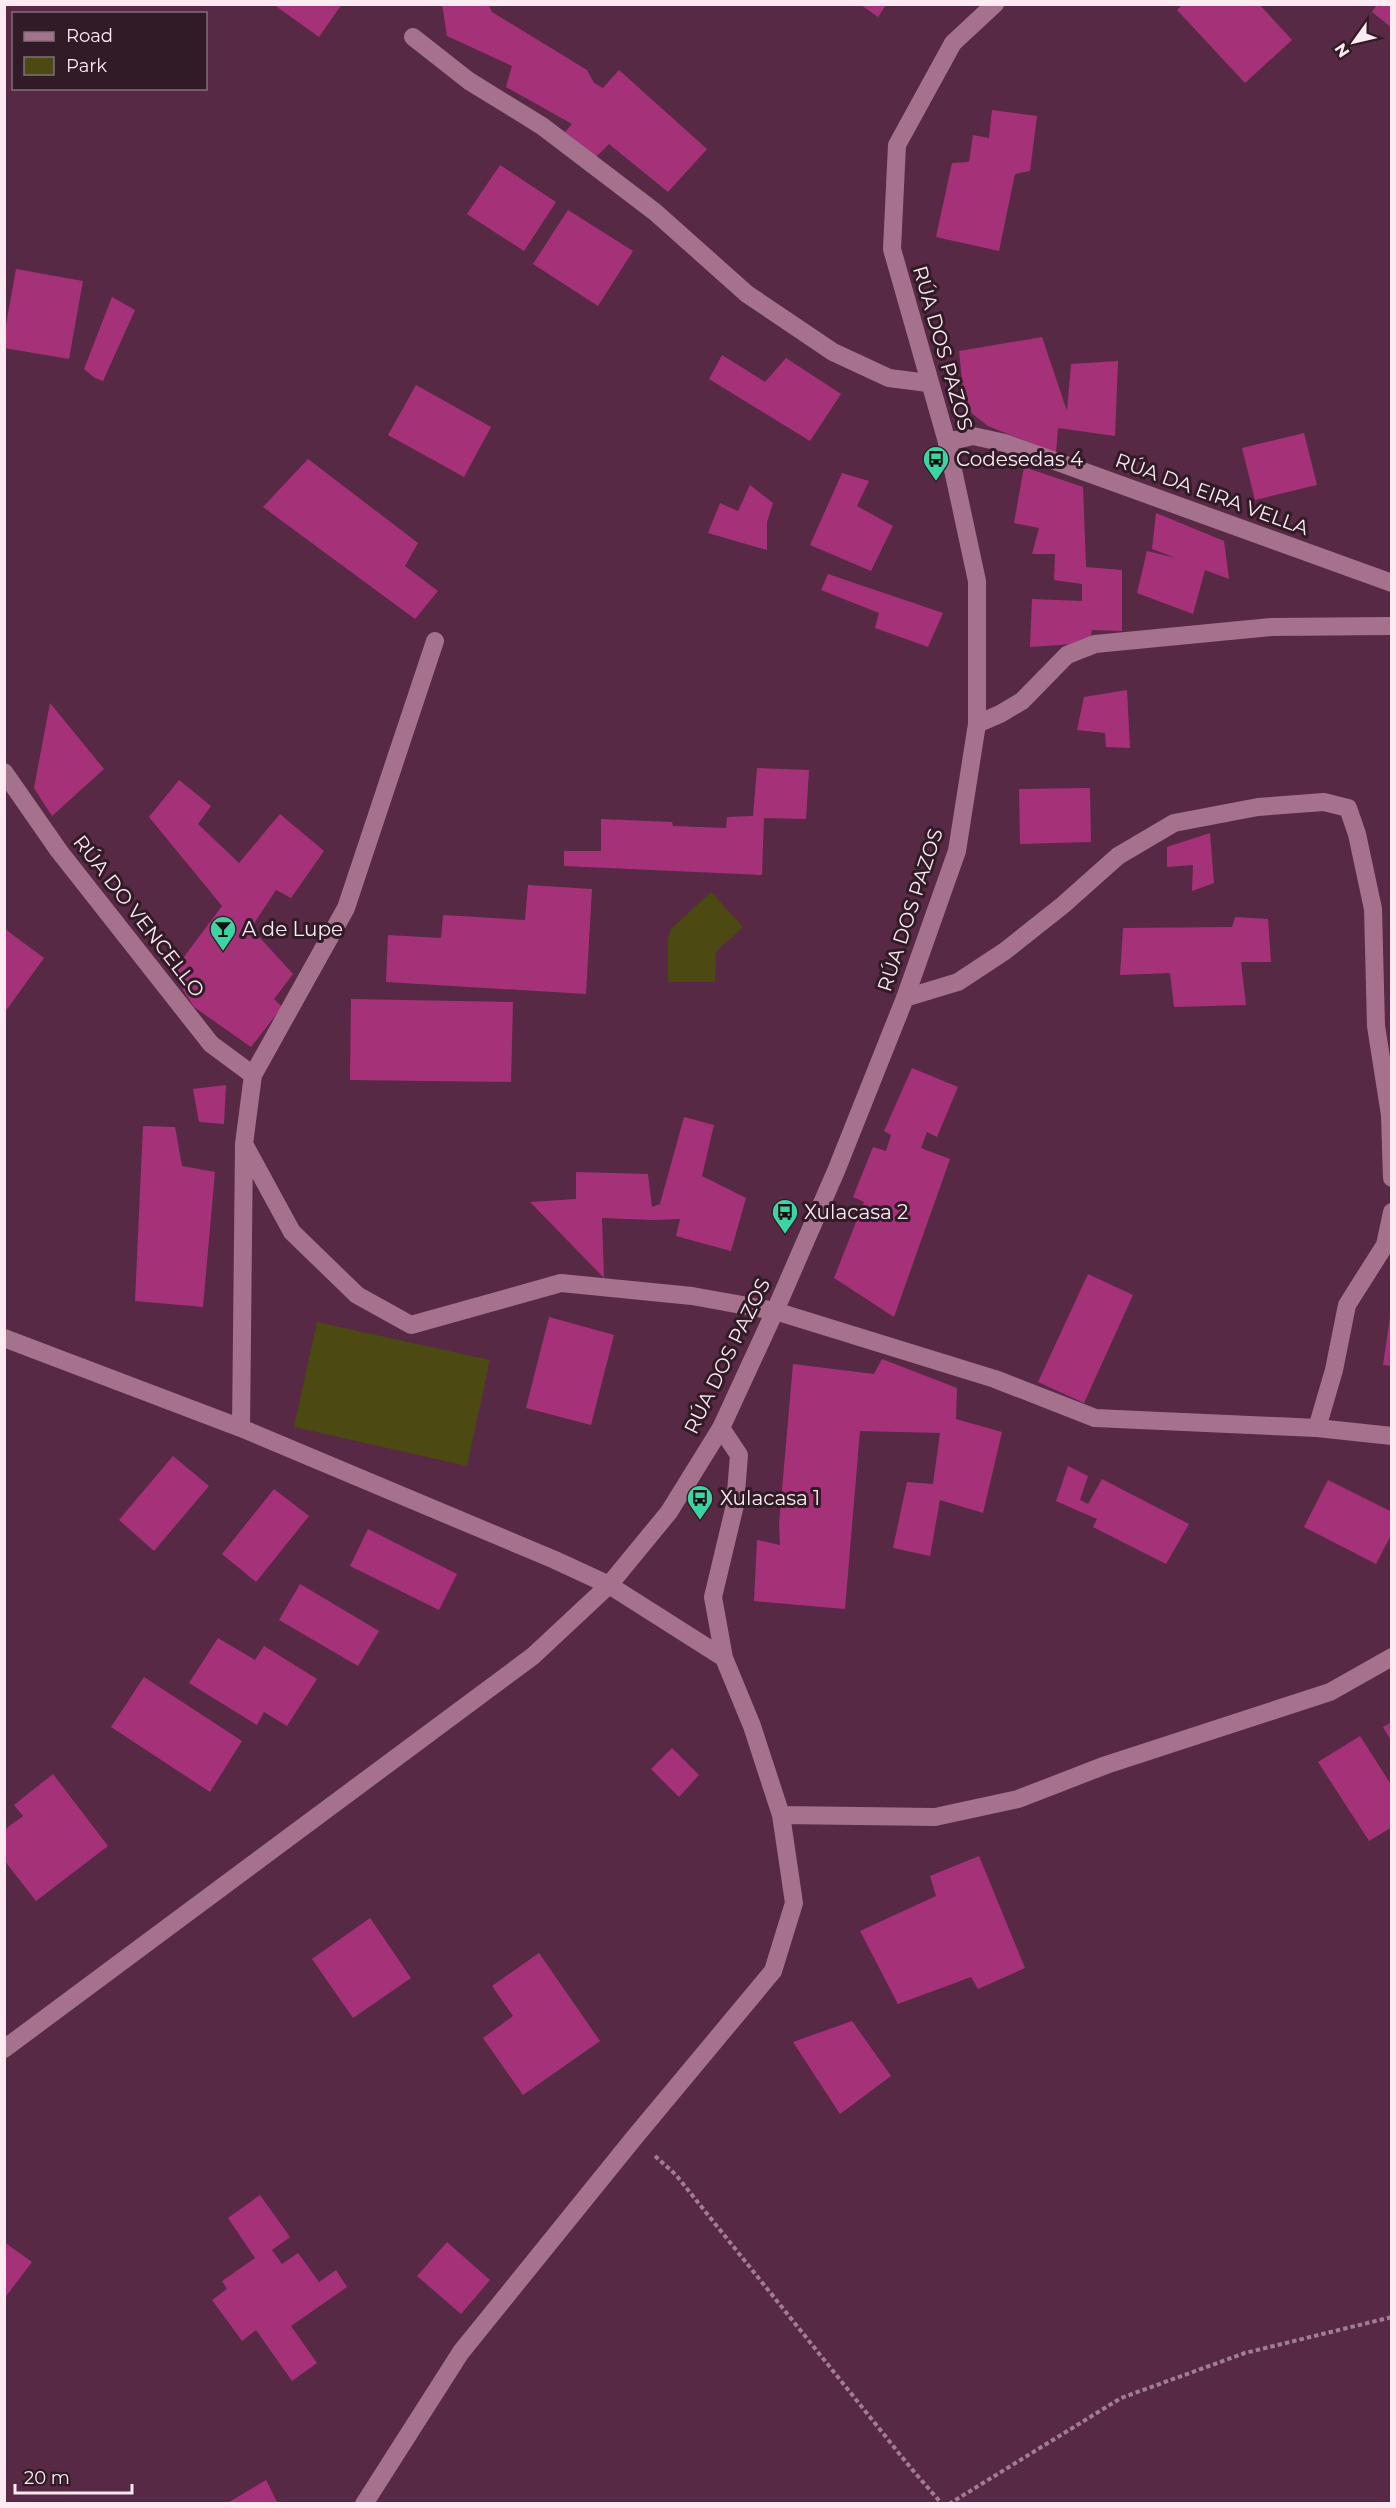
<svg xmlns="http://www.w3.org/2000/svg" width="1396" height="2508" viewBox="0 0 1396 2508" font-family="Montserrat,sans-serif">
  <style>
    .green { fill: #4c4912 }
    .building { fill: #a53279 }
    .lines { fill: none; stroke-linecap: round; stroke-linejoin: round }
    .path { stroke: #a07e91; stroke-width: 4; stroke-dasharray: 4.5 3; stroke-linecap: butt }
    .street { stroke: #a6718d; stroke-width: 18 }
    .secondary { stroke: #a6718d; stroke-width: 18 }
    .labels { text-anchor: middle; stroke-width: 6; stroke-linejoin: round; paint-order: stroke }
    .street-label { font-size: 20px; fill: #fdeaf3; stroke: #301b27 }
    .poi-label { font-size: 20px; fill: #fdeaf3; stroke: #301b27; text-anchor: start }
  </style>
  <rect width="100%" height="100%" fill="#582944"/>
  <path class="green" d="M711 892 743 927 716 952 715 982H668V938L671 929Z
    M317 1322 490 1360 467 1466 294 1427Z"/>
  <path class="building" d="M273 4H342L319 37Z
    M442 4H488L492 12 587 70 594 83 603 88 619 70 707 149 668 192 609 144 596 157 565 132 572 124 506 87 512 66 447 36Z
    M1183 4H1259L1292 40 1245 83 1177 10Z
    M1377 4H1392V28L1372 12Z
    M861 5H886L878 17Z
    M992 110 1037 116 1030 171 1015 174 999 251 936 237 952 163 969 162 973 135 989 138Z
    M500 165 556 202 524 251 467 214Z
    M568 210 633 251 598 306 533 264Z
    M16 269 83 281 69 359 4 348V336Z
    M112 297 135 310 103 381 95 378 84 369Z
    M1042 337 1067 411 1071 364 1118 361 1115 436 1058 428 1056 453 988 426 965 408 959 351Z
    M722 355 765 382 786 358 841 394 810 441 709 379Z
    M416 385 491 427 464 477 388 435Z
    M1304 433 1317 485 1255 500 1242 448Z
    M308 459 418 543 405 566 438 591 415 619 263 507Z
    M1024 467 1083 487 1086 567 1122 570V631L1092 630 1089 643 1030 647 1032 599 1082 601V584L1054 580 1055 554H1032L1039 528 1014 523Z
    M842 473 869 481 857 506 893 526 871 571 810 545Z
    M750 485 773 503 767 522V550L708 533 720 503 738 511Z
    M1156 513 1224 541 1229 579 1205 570 1193 614 1137 593 1147 551 1176 558 1152 549Z
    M828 574 943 613 928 647 875 628 879 613 821 590Z
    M1127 690 1130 748 1106 747 1105 733 1077 730 1084 697Z
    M50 703 104 769 52 816 34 788Z
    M757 768 809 770 806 819 764 818 762 875 564 866V851H601V819L672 822 673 826 726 828 727 817 753 816Z
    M179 780 211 806 198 824 239 863 280 814 324 851 291 898 276 890 251 928 293 974 274 999 282 1007 251 1047 194 1007 172 973 222 906 149 817Z
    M1090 788 1091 842 1020 844 1019 789Z
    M1210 833 1214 883 1192 891 1193 865 1167 867V847Z
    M528 885 592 889 586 994 386 982 388 935 441 938 443 915 525 920Z
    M1235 917 1268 919 1271 962H1241L1246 1005 1174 1007 1170 973 1120 975 1123 928 1232 927Z
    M5 929 44 958 5 1012Z
    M351 999 513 1002 511 1082 350 1080Z
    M912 1068 958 1087 937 1137 927 1132 921 1148 950 1159 894 1317 834 1278 864 1202 853 1197 873 1147 886 1151 891 1135 884 1131Z
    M226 1085 224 1124 199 1122 193 1089Z
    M684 1117 714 1125 702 1176 746 1198 731 1251 676 1236 680 1219 653 1220 602 1218 604 1278 530 1202 576 1199V1172L648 1174 652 1207 660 1204Z
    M143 1126 175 1127 182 1166 215 1172 203 1307 135 1301Z
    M1088 1274 1133 1295 1084 1403 1038 1382Z
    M549 1317 614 1335 591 1425 526 1408Z
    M1390 1317H1392V1366L1383 1365Z
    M882 1359 957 1388 956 1419 1002 1432 983 1513 940 1500 930 1556 893 1548 907 1482 933 1484 940 1433 860 1431 845 1609 754 1601 757 1540 780 1545 779 1524 793 1364 874 1374Z
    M173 1456 209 1486 154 1551 119 1520Z
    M1068 1466 1088 1476 1080 1500 1088 1504 1102 1479 1189 1524 1166 1564 1093 1527 1097 1519 1056 1501Z
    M1328 1480 1392 1512V1533L1376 1564 1304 1527Z
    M274 1489 309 1516 256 1582 222 1554Z
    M368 1529 457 1574 439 1610 350 1566Z
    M300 1584 379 1631 358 1666 279 1620Z
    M218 1638 255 1660 264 1646 317 1679 287 1726 264 1712 257 1725 189 1683Z
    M144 1677 242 1741 210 1792 111 1727Z
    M1392 1722V1742L1383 1727Z
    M1360 1736 1392 1786V1827L1369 1841 1318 1762Z
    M672 1748 699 1775 679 1797 651 1769Z
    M53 1774 108 1846 36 1901 4 1860V1830L23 1816 14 1805Z
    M979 1856 1025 1968 978 1989 971 1977 898 2004 860 1931 936 1896 930 1876Z
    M370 1918 411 1978 353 2018 312 1959Z
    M539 1953 600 2041 523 2095 483 2038 513 2016 492 1986Z
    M852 2021 891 2076 840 2114 793 2042Z
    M260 2195 290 2237 272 2250 282 2264 298 2253 319 2282 336 2270 347 2287 291 2326 317 2363 292 2381 256 2330 242 2341 212 2300 227 2289 222 2281 255 2258 228 2218Z
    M4 2242 32 2262 4 2299Z
    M447 2242 490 2280 461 2314 417 2276Z
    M266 2480 278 2504H226Z"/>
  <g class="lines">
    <path class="path" d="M655 2156 676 2175 910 2467 942 2504
      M949 2504 1121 2398 1245 2353 1392 2317"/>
    <path class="street" d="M413 37 469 81 542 126 655 212 747 294 833 352 889 378 928 383
      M947 442 973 436 1005 443 1392 583
      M977 724 1000 714 1022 701 1067 655 1095 644 1271 627 1392 626
      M4 772 59 851 211 1044 253 1075
      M905 998 958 982 1005 951 1063 905 1118 856 1174 823 1258 807 1324 802 1348 808 1357 834 1373 909 1376 1026 1390 1115 1392 1178
      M244 1144 292 1232 357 1295 411 1325 561 1283 692 1296 775 1311 995 1379 1095 1418 1317 1428 1392 1436
      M4 1338 241 1428 555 1560 609 1585 724 1658
      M241 1428 244 1144 253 1075 346 908 435 641
      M1317 1428 1334 1370 1347 1305 1385 1245 1392 1212
      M781 1815 935 1817 1018 1799 1106 1765 1330 1692 1392 1657
      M364 2504 461 2352 634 2138 773 1971 794 1903 781 1815 752 1726 724 1658 713 1597 735 1505 739 1455 721 1428"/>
    <path class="secondary" d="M4 2049 533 1656 609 1585 669 1512 721 1428 775 1311 836 1171 905 998 957 851 977 724V581L947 442 892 249 897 145 953 43 995 4"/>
  </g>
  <defs>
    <g id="bus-pin" transform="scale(1.35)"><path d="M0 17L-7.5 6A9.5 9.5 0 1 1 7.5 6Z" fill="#3dd4a3" stroke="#301b27"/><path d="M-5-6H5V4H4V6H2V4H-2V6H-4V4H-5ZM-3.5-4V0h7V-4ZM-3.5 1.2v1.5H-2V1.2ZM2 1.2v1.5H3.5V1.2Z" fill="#111"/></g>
    <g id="bar-pin" transform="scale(1.35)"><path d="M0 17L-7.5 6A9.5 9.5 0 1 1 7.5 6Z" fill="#3dd4a3" stroke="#301b27"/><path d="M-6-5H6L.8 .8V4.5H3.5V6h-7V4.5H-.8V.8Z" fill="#111"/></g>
  </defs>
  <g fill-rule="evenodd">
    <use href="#bus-pin" x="936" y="459"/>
    <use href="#bar-pin" x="223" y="929"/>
    <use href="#bus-pin" x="785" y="1212"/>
    <use href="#bus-pin" x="700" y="1498"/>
  </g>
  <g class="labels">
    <g class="street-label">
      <text transform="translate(943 348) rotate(74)" y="7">RÚA DOS PAZOS</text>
      <text transform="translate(1212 494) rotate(20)" y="7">RÚA DA EIRA VELLA</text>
      <text transform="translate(910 910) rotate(-72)" y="7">RÚA DOS PAZOS</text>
      <text transform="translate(139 916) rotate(52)" y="7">RÚA DO VENCELLO</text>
      <text transform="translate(727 1356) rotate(-64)" y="7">RÚA DOS PAZOS</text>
    </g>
    <g class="poi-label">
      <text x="956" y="466">Codesedas 4</text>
      <text x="242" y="936">A de Lupe</text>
      <text x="804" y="1219">Xulacasa 2</text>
      <text x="720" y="1505">Xulacasa 1</text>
    </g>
  </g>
  <rect width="1396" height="2508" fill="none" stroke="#fdeaf3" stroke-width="12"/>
  <rect x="12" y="12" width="195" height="78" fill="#301b27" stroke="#826e79" stroke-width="1.5"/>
  <rect x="24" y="32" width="30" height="9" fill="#a6718d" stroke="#826e79" stroke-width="1.5"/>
  <text x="66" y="42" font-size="18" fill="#fdeaf3">Road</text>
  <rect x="24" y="57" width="30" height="18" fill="#4c4912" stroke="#826e79" stroke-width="1.5"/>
  <text x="66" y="72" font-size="18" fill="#fdeaf3">Park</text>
  <g transform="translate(1354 42) rotate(236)" stroke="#301b27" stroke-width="4.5" paint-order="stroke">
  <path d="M0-4.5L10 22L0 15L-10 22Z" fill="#fdeaf3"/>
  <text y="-9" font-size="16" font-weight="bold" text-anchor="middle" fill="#fdeaf3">N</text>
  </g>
  <path d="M15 2484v9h117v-9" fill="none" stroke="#fdeaf3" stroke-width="3"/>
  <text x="24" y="2484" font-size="18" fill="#fdeaf3" stroke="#301b27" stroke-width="4.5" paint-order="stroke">20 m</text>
</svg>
